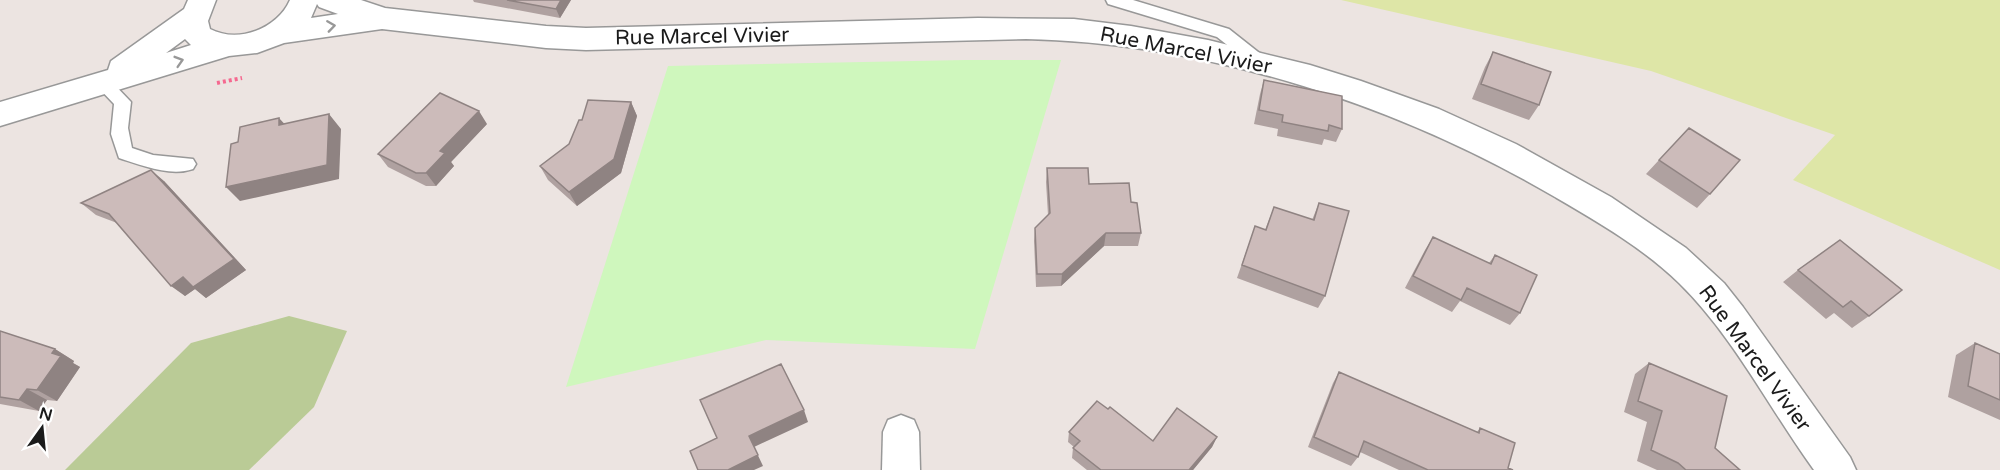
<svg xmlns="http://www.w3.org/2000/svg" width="2000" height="470" viewBox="0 0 2000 470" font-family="'Varela Round',sans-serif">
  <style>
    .grass { fill: #dee6a7 }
    .forest { fill: #bacb96 }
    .park { fill: #cff7bd }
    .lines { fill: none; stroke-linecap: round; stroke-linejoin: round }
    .service-casing { stroke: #989898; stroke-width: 3 }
    .minor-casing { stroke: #989898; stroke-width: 3 }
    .tertiary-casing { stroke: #989898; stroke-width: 3 }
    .path { stroke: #f56990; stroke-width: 4; stroke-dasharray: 3 3; stroke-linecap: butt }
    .service { fill: #fff; fill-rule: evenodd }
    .minor { fill: #fff; fill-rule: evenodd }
    .tertiary { fill: #fff; fill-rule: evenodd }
    .wall { fill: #afa1a0 }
    .shaded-wall { fill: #8f8382 }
    .building { fill: #ccbbba; stroke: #8f8382; stroke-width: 1.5 }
    .oneway { stroke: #989898 }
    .labels { text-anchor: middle; stroke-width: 5; stroke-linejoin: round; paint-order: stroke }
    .street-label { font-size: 21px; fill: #1b1b1b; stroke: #fff }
  </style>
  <rect width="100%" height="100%" fill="#ece4e1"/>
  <path class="grass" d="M1341 0H2000V270L1793 180 1835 135 1651 71Z"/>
  <path class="forest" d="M289 316 347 331 314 407 249 470H65L191 343Z"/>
  <path class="park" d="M965 60H1061L975 349 766 340 566 387 668 66Z"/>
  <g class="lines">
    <g class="service-casing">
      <path id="service" d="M1106 0H1133L1229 29 1267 59 1269 63 1267 67 1261 69 1255 67 1217 37 1108 4Z
        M102 77 108 78 131 102 128 128 132 148 153 155 193 159 196 164 193 169C170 177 141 165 119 158L111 134 114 104 94 83 96 78Z"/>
    </g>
    <g class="minor-casing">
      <path id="minor" d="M901 415 914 420 919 432 920 470H882L883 432 888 420Z"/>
    </g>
    <g class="tertiary-casing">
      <path id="tertiary" d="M188 0H216L208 21 210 29C239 44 278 28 290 0H361L385 8 546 26 586 28 978 18 1074 19 1131 26 1208 40 1310 65 1361 81 1439 109 1516 144 1611 197 1686 248 1724 283 1743 307 1850 457 1856 470H1814C1769 408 1734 337 1679 283 1643 248 1598 222 1555 197 1398 105 1208 43 1026 39L586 50 546 48 382 29 284 43 257 53 229 56 0 126V102L108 70 111 61 184 9ZM317 4 319 7 338 14 311 18ZM185 39 191 45 166 53Z"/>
    </g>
    <path class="path" d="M217 83 242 78"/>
    <use href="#service" class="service"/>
    <use href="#minor" class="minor"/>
    <use href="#tertiary" class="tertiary"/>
  </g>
  <path class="wall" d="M473 0H571L560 18 474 2Z
    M1493 52 1539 105 1529 120 1472 99 1485 67Z
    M1264 80 1342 129 1336 142 1324 139 1322 145 1277 136 1278 129 1254 124 1260 94Z
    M631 102 637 116 621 173 577 206 548 180 540 166 569 144 582 120Z
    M487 124 451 162 454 166 436 186H426L388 167 378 154Z
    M1659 160 1710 194 1697 208 1646 174Z
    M1047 168 1089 184 1131 202 1141 233 1138 246H1104L1061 286 1036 287 1034 241 1035 228 1048 215 1046 182Z
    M164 181 246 270 206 298 195 289 185 296 117 223 96 215 81 203Z
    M1319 203 1325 296 1318 308 1237 278 1255 226 1265 230 1274 207 1312 220Z
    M1433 237 1489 263 1495 255 1520 313 1510 325 1460 301 1452 312 1405 288 1425 250Z
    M1840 240 1869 316 1852 328 1834 313 1826 319 1783 282 1798 270Z
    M0 331 55 349 74 361 73 363 80 367 57 401 47 400 39 411 0 404Z
    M1975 343 2000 354V420L1948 397 1956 355Z
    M1649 363 1715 448 1740 470H1657L1637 461 1647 422 1624 412 1635 374Z
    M1339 372 1477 432 1480 428 1508 468 1513 470H1399L1360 452 1358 457 1351 466 1308 447 1333 383Z
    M1069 432 1153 441 1217 437 1212 447 1193 470H1087L1072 458 1073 448 1074 447 1068 442Z"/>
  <path class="shaded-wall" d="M561 0H571L560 18 556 9Z
    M631 102 637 116 621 173 577 206 569 192Z
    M479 111 487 124 451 162 454 166 436 186 426 173 440 151Z
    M329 114 341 129 339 179 240 201 226 187Z
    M279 118 292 132 279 125Z
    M151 170 164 181 246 270 206 298 195 289 185 296 171 286Z
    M1106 233 1104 246 1061 286 1062 274Z
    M55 349 74 361 73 363 80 367 57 401 37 390 52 353Z
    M27 389 47 400 39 411 19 400Z
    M804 410 808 422 754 447 763 466 754 470H728L749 436Z
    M1217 437 1212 447 1193 470H1189Z"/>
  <path class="building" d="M507 0H561L556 9Z
    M1493 52 1551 72 1539 105 1481 84Z
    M1264 80 1342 96V129L1329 125 1328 131 1282 122 1283 115 1259 110Z
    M440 93 479 111 440 151 445 153 426 173H416L378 154Z
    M588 100 631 102 614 159 569 192 540 166 569 144 579 120H582Z
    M329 114 327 165 226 187 231 144 238 142 240 127 279 118V125Z
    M1689 128 1740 160 1710 194 1659 160Z
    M1047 168H1088L1089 184 1129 183 1131 202 1137 203 1141 233H1106L1062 274H1037L1035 228 1050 213Z
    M151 170 234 259 193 287 183 277 171 286 109 214 81 203Z
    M1319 203 1349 211 1325 296 1242 265 1255 226 1266 230 1274 207 1314 220Z
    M1433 237 1491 264 1495 255 1537 275 1520 313 1467 288 1461 300 1413 276Z
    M1840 240 1902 290 1869 316 1851 301 1843 307 1798 270Z
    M0 331 55 349 52 353 61 356 37 390 27 389 19 400 0 397Z
    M1975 343 2000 354V400L1968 386Z
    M1649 363 1727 396 1715 448 1740 470H1686L1678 463 1651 450 1662 411 1638 401Z
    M781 364 804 410 749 436 758 455 728 470H698L690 451 717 438 700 400Z
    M1339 372 1479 433 1480 428 1515 443 1508 468 1513 470H1428L1364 441 1358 457 1314 437Z
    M1097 401 1108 409 1110 407 1153 441 1177 408 1217 437 1189 470H1101L1073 448 1080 441 1069 432Z"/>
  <defs><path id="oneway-chevron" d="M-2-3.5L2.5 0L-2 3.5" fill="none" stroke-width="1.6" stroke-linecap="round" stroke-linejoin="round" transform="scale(1.5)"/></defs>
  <g class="oneway">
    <use href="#oneway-chevron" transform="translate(331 26) rotate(-8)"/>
    <use href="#oneway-chevron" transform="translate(179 61) rotate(-17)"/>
  </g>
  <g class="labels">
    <g class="street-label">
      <text transform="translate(702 36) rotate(-1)" y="7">Rue Marcel Vivier</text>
      <text transform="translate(1186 50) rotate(11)" y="7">Rue Marcel Vivier</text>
      <text transform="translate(1755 358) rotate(54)" y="7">Rue Marcel Vivier</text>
    </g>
  </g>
  <g transform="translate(42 428) rotate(15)" stroke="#ffffff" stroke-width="4.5" paint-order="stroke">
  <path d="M0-4.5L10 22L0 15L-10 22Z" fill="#1b1b1b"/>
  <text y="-9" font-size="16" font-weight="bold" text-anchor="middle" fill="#1b1b1b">N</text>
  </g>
</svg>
